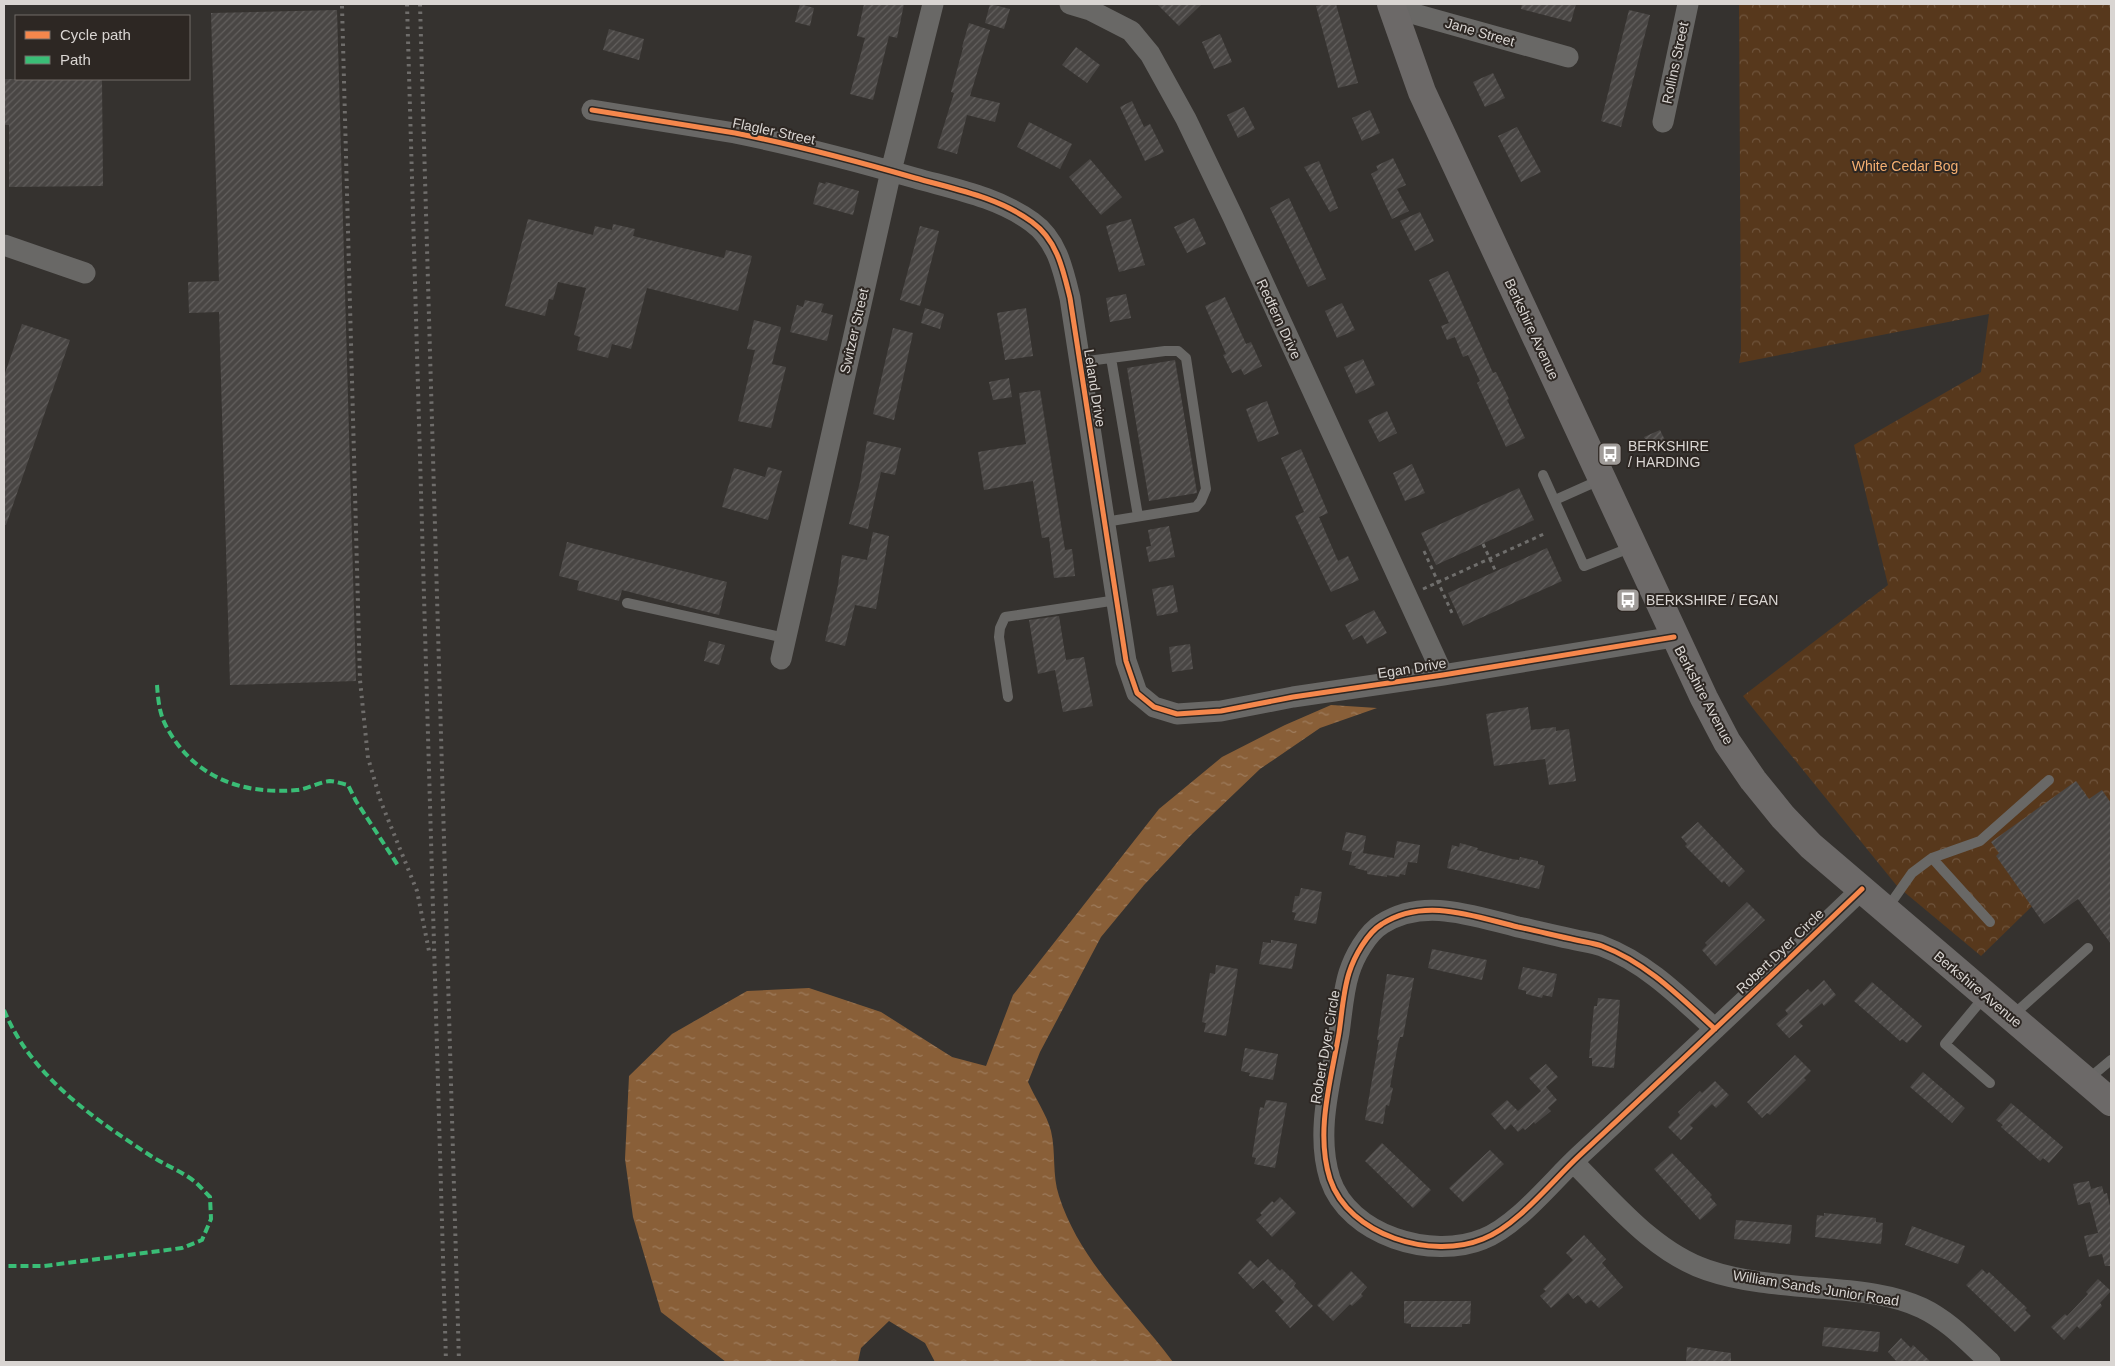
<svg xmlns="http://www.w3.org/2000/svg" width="2115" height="1366" viewBox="0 0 2115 1366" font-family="Arial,sans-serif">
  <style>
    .forest { fill: url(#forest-crowns) }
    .water { fill: url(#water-ripples) }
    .building { fill: url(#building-hatch) }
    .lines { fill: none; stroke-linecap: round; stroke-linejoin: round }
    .path { stroke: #6f6e6c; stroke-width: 3; stroke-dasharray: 4 4; stroke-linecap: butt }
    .lane { stroke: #696866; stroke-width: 10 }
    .street { stroke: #696866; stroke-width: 21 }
    .secondary { stroke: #6c6968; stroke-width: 28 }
    .rail { stroke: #6f6d6b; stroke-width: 4; stroke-dasharray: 2.5 5; stroke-linecap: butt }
    .quiet { stroke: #3abd76; stroke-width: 4; stroke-dasharray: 8 4; stroke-linecap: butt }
    .cycleway-casing { stroke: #2d2723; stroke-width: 8 }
    .cycleway { stroke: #f5874c; stroke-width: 5 }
    .labels { text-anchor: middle; stroke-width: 4; stroke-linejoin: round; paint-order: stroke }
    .street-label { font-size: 14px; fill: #d9d5d2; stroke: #2d2723 }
    .park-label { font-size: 14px; fill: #f5af71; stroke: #2d2723 }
    .poi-label { font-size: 14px; fill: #d9d5d2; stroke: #2d2723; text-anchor: start }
  </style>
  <defs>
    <pattern id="forest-crowns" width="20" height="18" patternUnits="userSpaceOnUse" patternTransform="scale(1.25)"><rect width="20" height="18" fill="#57381c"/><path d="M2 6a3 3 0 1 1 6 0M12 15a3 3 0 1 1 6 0" fill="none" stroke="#6f543c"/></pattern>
    <pattern id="water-ripples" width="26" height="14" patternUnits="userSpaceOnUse" patternTransform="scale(1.25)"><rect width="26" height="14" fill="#895f38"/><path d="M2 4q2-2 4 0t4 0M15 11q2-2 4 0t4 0" fill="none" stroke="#9e7c5d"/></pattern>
    <pattern id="building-hatch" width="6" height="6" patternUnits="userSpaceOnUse" patternTransform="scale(1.25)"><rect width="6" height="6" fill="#494644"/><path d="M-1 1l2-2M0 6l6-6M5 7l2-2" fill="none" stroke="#63605e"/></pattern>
  </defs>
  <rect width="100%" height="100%" fill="#35322f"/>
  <path class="forest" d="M1739 4H2111V901L2074 865 1981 956 1897 886 1743 696 1888 585 1854 445 1981 372 1989 314 1739 363 1741 352Z"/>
  <path class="water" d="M1331 705 1377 708 1320 728 1260 769 1191 835 1144 885 1101 937 1040 1052 1028 1082C1035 1098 1047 1115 1051 1131 1056 1152 1052 1175 1059 1196 1080 1262 1133 1308 1173 1362H935L925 1343 889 1321 861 1348 858 1362H726L661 1312 633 1217 625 1159 629 1076 672 1034 747 991 809 988 881 1012 952 1057 986 1066 1013 995 1159 809 1222 757 1285 725Z"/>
  <path class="building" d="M800 4 814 8 810 26 795 22Z
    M864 4H904L897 38 889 36 873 100 850 94 865 38 857 36Z
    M990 4 1010 9 1004 29 985 23Z
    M1157 4H1202L1179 26Z
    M1326 4H1336L1358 83 1338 88 1316 6Z
    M1522 4H1576L1571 22 1521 9Z
    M337 10 356 681 230 685 219 312 189 313 188 282 219 281 211 13Z
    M1629 10 1650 15 1621 127 1601 121Z
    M969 23 990 30 970 96 1000 103 995 122 967 115 957 154 937 148 954 93 951 92 963 48 962 47Z
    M609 29 644 39 639 60 603 50Z
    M1220 34 1232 62 1214 69 1202 42Z
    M1076 47 1100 65 1087 83 1062 65Z
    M1493 73 1505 98 1485 107 1473 82Z
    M4 79H102L103 186 9 187V125H4Z
    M1132 101 1144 127 1150 124 1164 152 1145 161 1120 107Z
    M1244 107 1255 129 1238 138 1227 115Z
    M1370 110 1380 133 1362 141 1352 118Z
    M1029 122 1072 144 1060 169 1017 147Z
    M1517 127 1541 172 1521 182 1498 136Z
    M1393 158 1406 185 1397 189 1409 211 1392 219 1371 174 1378 170 1376 166Z
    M1090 159 1122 197 1101 215 1069 177Z
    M1319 161 1338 208 1330 212 1304 167Z
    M819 182 825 184 826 182 859 191 853 215 813 204Z
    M1289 198 1326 279 1308 287 1270 208Z
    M1420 212 1434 241 1415 251 1400 221Z
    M1194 218 1206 244 1187 253 1174 227Z
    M528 219 593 235 595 226 612 230 613 224 635 229 633 236 724 258 726 250 752 256 738 311 647 288 631 349 612 344 608 358 577 350 580 337 574 335 586 288 558 282 553 300 549 299 545 316 505 306Z
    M1131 219 1145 265 1119 272 1106 226Z
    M920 226 939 231 920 306 900 300Z
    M1448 271 1493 373 1496 372 1509 399 1507 400 1525 438 1506 447 1477 383 1480 381 1468 355 1463 357 1455 337 1447 340 1441 326 1449 323 1429 280Z
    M1126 294 1131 318 1110 322 1106 298Z
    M1225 297 1246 344 1251 342 1262 366 1244 375 1241 369 1232 373 1223 355 1226 354 1205 306Z
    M805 300 824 304 821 312 833 315 827 341 790 332 797 305 803 307Z
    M1342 303 1355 330 1337 338 1325 311Z
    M925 308 944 314 940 329 921 323Z
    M1026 308 1033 356 1005 360 997 313Z
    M754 320 781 327 772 364 786 367 771 428 738 421 755 350 747 349Z
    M22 324 70 340 6 525H4V376Z
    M893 328 913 333 894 420 873 414Z
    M1363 359 1375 385 1356 394 1344 367Z
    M1175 360 1197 493 1149 501 1127 368Z
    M1009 378 1012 397 993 400 989 382Z
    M1040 390 1065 550 1072 549 1075 576 1054 578 1049 537 1042 538 1033 481 984 490 978 452 1026 444 1019 393Z
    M1267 401 1279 434 1258 442 1246 409Z
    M1387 411 1397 433 1379 442 1368 420Z
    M1660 430 1667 444 1651 451 1644 437Z
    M867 441 901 448 895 475 881 472 868 529 849 524 860 482Z
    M1301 449 1328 513 1319 517 1338 561 1348 556 1359 580 1331 592 1295 516 1304 512 1281 458Z
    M1412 464 1425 493 1405 501 1393 473Z
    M768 467 782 471 768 520 722 507 734 468 765 477Z
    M1519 488 1534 520 1436 565 1421 533Z
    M1169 526 1175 557 1149 562 1146 547 1151 546 1148 530Z
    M873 532 889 536 876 609 855 605 845 646 825 641 838 585 842 555 867 560Z
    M567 542 727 582 719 615 622 590 619 601 577 590 579 581 559 576Z
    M1547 548 1562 581 1463 626 1448 593Z
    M1173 585 1178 612 1157 616 1152 589Z
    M1374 610 1387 633 1367 644 1362 635 1353 640 1345 625Z
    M1059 616 1066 660 1084 657 1093 706 1063 712 1055 670 1038 674 1029 620Z
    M709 641 725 645 719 665 704 661Z
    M1190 644 1193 669 1172 672 1169 647Z
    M1528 707 1531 730 1556 727V731L1569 729 1576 781 1549 785 1545 759 1494 766 1486 714Z
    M2076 781 2089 799 2102 790 2111 803V944L2078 899 2044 924 1996 856 1999 853 1991 842Z
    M1698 822 1745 871 1729 887 1724 881 1722 883 1685 846 1687 844 1681 837Z
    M1346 832 1366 836 1363 853 1394 858 1397 841 1420 845 1417 863 1408 862 1405 875 1400 874 1399 877 1387 875V877L1367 874V871L1355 868 1356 866 1349 865 1352 852 1342 850Z
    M1460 843 1478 848 1477 850 1512 859 1519 860 1520 857 1538 861V864L1545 866 1539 889 1447 868 1452 845 1459 847Z
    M1301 888 1322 892 1316 924 1294 920 1296 913 1292 912 1295 896H1299Z
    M1747 902 1765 920 1716 966 1702 950 1707 945 1705 943Z
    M1271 940 1297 944 1292 969 1259 964 1263 942 1271 943Z
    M1432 949 1487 960 1482 980 1428 968Z
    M1216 965 1238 969 1226 1036 1204 1032 1206 1023 1202 1022 1210 973 1215 974Z
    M1523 967 1557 974 1552 997 1543 995 1542 998 1526 994V991L1518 989Z
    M1387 974 1414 978 1403 1037H1400L1398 1044 1390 1087 1393 1088 1389 1106 1386 1105 1383 1124 1365 1120 1379 1040H1377Z
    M1824 980 1836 995 1824 1006 1822 1003 1799 1022 1803 1026 1789 1038 1776 1024 1788 1014 1785 1010 1808 989 1811 992Z
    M1872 982 1922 1026 1907 1043 1902 1039 1900 1041 1854 1001Z
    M1598 998 1620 1000 1614 1068 1592 1066V1058H1589L1594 1006H1597Z
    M1245 1048 1278 1054 1273 1080 1249 1076 1250 1073 1241 1071Z
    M1795 1055 1811 1071 1804 1078 1806 1080 1770 1115 1767 1113 1762 1118 1747 1102Z
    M1546 1064 1558 1077 1546 1087 1557 1100 1548 1108 1551 1111 1535 1124 1534 1122 1525 1130 1523 1128 1518 1132 1511 1124 1505 1130 1491 1114 1507 1100 1518 1111 1541 1091 1529 1078Z
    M1923 1072 1965 1108 1952 1123 1910 1087Z
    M1715 1081 1729 1095 1716 1108 1712 1104 1690 1125 1693 1128 1681 1140 1668 1127 1680 1115 1678 1112 1700 1091 1702 1093Z
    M1266 1100 1287 1103 1275 1168 1254 1164 1256 1158 1252 1157 1260 1107 1264 1108Z
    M2011 1103 2063 1147 2049 1163 2043 1158 2040 1161 2001 1127 2003 1125 1996 1120Z
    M1382 1143 1431 1190 1413 1208 1365 1161Z
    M1490 1150 1504 1164 1463 1202 1449 1188Z
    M1672 1153 1712 1195 1710 1197 1717 1205 1700 1220 1654 1169Z
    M2089 1181 2091 1189 2102 1186 2104 1194 2107 1193 2111 1211V1266H2105L2102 1254 2089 1257 2084 1236 2098 1233 2090 1202 2078 1205 2073 1184Z
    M1280 1197 1296 1213 1272 1237 1256 1220 1262 1215 1260 1213 1272 1201 1274 1203Z
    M1824 1213 1876 1218V1222L1883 1223 1881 1244 1815 1237 1817 1215 1824 1216Z
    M1736 1220 1792 1225 1790 1244 1734 1239Z
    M1912 1226 1965 1246 1958 1264 1905 1245Z
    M1584 1235 1606 1259 1602 1263 1623 1287 1599 1308 1591 1300 1586 1304 1578 1295 1573 1299 1568 1293 1551 1308 1540 1296 1546 1291 1543 1289 1573 1260 1566 1253Z
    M1268 1259 1280 1271 1282 1269 1296 1283 1294 1286 1313 1306 1290 1328 1275 1311 1284 1302 1263 1280 1253 1289 1238 1273 1250 1260 1258 1268Z
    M1982 1269 1987 1274 1989 1272 2027 1308 2025 1310 2031 1316 2015 1332 1966 1285Z
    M1351 1271 1367 1287 1361 1294 1363 1296 1352 1306 1350 1304 1333 1321 1317 1305Z
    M2098 1279 2111 1291 2100 1303 2102 1306 2080 1329 2077 1326 2064 1340 2051 1327 2065 1314 2067 1316 2088 1294 2086 1292Z
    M1404 1301H1471L1470 1324H1462V1327H1411V1324L1404 1323Z
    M1824 1327 1880 1332 1878 1352 1822 1346Z
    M1901 1338 1911 1348 1913 1345 1931 1362H1897L1888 1352Z
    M1687 1347 1731 1353V1362H1686Z"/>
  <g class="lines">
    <path class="path" d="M1483 544 1496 572
      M1424 551 1452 613
      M1423 589 1546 533"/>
    <path class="lane" d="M1111 358 1138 516
      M1080 362 1165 351H1178L1186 358 1206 489 1201 501 1196 507 1105 522
      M1543 475 1584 566 1632 547
      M1555 500 1602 479
      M627 603 785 638
      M1008 697 999 637 1000 628 1005 617 1117 600
      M1932 858 1980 841 2049 780
      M1886 910 1912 873 1932 858 1990 922
      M1985 996 1945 1044 1990 1083
      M2012 1016 2088 948
      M2087 1080 2111 1060"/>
    <path class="street" d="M1070 4 1090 10 1131 31 1150 54 1186 119 1233 217 1443 675
      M1393 8 1568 57
      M592 110C640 118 687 125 735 133 795 145 856 161 915 178 954 189 998 197 1032 222 1057 240 1063 269 1070 298L1126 661 1137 693 1154 707 1177 714 1221 711 1293 697 1443 675 1674 637
      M1663 122 1688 4
      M4 245 85 273
      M781 659 891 171 933 4
      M1715 1029C1681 998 1647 963 1602 946 1594 943 1585 942 1576 940 1557 936 1537 931 1518 927 1473 916 1424 897 1382 924 1367 933 1354 957 1349 973 1343 992 1342 1013 1339 1033 1331 1080 1315 1132 1330 1179 1349 1236 1432 1260 1483 1239 1517 1226 1552 1181 1579 1156 1674 1068 1768 979 1862 889
      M1573 1162C1612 1200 1653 1252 1707 1270 1742 1282 1782 1285 1819 1288 1853 1291 1890 1293 1922 1308 1949 1321 1968 1342 1990 1362"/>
    <path class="secondary" d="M1391 4 1422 92 1704 698 1727 742 1753 780 1783 817 1811 846 2111 1102"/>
    <path class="rail" d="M407 4 446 1362
      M420 4 459 1362
      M342 6 360 680 368 758 381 802 417 891 429 951"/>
    <path class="quiet" d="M157 685C158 698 159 713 166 726 193 777 241 795 297 790 308 789 319 782 330 781 335 781 343 784 348 785L356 801 399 867
      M4 1010C31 1076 93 1118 151 1156 165 1165 181 1171 194 1181 200 1186 205 1192 210 1197L211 1219 202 1240 182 1248 44 1266H4"/>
    <g class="cycleway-casing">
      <path id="cycleway" d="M592 110C640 118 687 125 735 133 795 145 856 161 915 178 954 189 998 197 1032 222 1057 240 1063 269 1070 298L1126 661 1137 693 1154 707 1177 714 1221 711 1293 697 1443 675 1674 637
        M1715 1029C1681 998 1647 963 1602 946 1594 943 1585 942 1576 940 1557 936 1537 931 1518 927 1473 916 1424 897 1382 924 1367 933 1354 957 1349 973 1343 992 1342 1013 1339 1033 1331 1080 1315 1132 1330 1179 1349 1236 1432 1260 1483 1239 1517 1226 1552 1181 1579 1156 1674 1068 1768 979 1862 889"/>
    </g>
    <use href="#cycleway" class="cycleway"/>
  </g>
  <defs>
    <g id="bus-square" transform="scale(1.25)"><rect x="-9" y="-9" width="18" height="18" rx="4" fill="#a09c99" stroke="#2d2723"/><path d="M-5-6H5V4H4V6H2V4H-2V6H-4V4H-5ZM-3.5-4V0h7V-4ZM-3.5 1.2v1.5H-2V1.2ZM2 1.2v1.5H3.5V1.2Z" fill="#fff"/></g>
  </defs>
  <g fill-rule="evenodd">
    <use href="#bus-square" x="1610" y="454"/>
    <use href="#bus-square" x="1628" y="600"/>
  </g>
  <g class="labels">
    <g class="street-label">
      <text transform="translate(1480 32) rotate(16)" y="5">Jane Street</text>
      <text transform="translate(1675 63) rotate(-78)" y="5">Rollins Street</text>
      <text transform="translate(774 131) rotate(12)" y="5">Flagler Street</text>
      <text transform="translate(1279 319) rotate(65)" y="5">Redfern Drive</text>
      <text transform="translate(1532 329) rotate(65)" y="5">Berkshire Avenue</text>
      <text transform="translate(854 331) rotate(-77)" y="5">Switzer Street</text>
      <text transform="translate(1095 388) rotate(81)" y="5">Leland Drive</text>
      <text transform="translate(1412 668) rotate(-9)" y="5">Egan Drive</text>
      <text transform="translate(1704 695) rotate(62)" y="5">Berkshire Avenue</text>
      <text transform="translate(1780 951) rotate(-44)" y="5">Robert Dyer Circle</text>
      <text transform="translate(1978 989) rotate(40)" y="5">Berkshire Avenue</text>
      <text transform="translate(1325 1047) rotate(-80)" y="5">Robert Dyer Circle</text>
      <text transform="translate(1816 1288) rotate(9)" y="5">William Sands Junior Road</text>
    </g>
    <g class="park-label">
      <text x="1905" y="171">White Cedar Bog</text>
    </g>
    <g class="poi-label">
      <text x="1628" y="451">BERKSHIRE<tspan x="1628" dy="16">/ HARDING</tspan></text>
      <text x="1646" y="605">BERKSHIRE / EGAN</text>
    </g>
  </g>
  <rect width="2115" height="1366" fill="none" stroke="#d9d5d2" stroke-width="10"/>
  <rect x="15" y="15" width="175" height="65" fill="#2d2723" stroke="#726d69"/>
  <rect x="25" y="31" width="25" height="8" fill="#f5874c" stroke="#726d69"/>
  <text x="60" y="40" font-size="15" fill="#d9d5d2">Cycle path</text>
  <rect x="25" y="56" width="25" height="8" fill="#3abd76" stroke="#726d69"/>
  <text x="60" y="65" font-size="15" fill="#d9d5d2">Path</text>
</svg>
